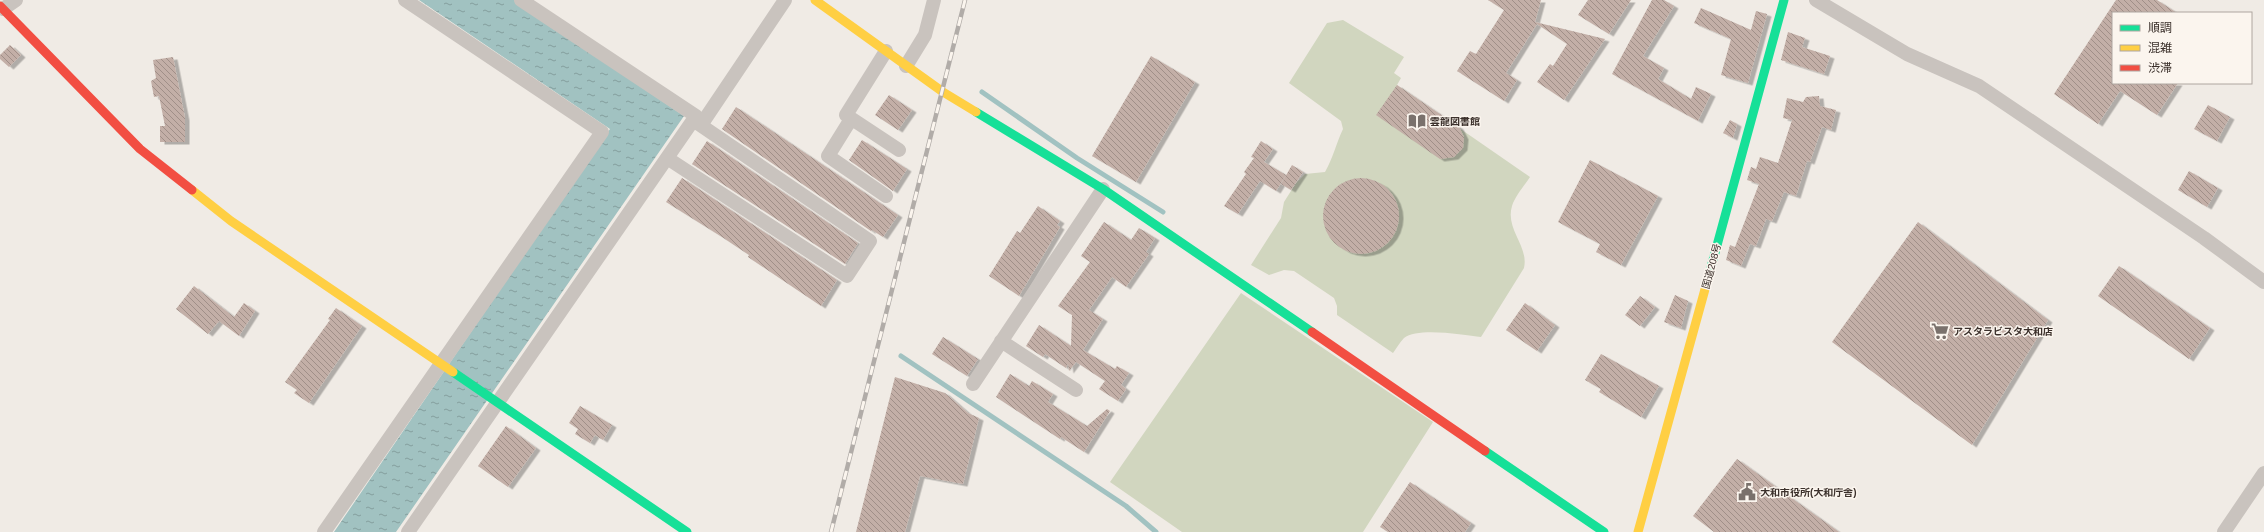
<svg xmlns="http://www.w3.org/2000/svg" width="2264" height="532" viewBox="0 0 2264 532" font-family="Helvetica,'Noto Sans JP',sans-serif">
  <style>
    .green { fill: #d1d6bf }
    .water { fill: url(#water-ripples) }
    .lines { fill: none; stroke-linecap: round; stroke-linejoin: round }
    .stream { stroke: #a1c2c1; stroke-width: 5 }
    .building { fill: url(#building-back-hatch); filter: url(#shadow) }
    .street { stroke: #c9c3be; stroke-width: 14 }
    .fast { stroke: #16e098; stroke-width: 9 }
    .slow { stroke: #ffcf43; stroke-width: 9 }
    .jam { stroke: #f24e42; stroke-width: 9 }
    .rail-casing { stroke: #b1aca8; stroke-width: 4.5 }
    .rail { stroke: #fbf5ee; stroke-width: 3; stroke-dasharray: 9; stroke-linecap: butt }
    .labels { text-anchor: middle; stroke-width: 3; stroke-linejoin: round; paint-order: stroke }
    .poi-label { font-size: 10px; font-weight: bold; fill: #3b302b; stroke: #fbf5ee; text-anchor: start }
    .street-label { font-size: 10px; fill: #3b302b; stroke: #fbf5ee }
  </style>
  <defs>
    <pattern id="water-ripples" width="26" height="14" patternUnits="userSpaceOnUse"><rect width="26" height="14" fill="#a1c2c1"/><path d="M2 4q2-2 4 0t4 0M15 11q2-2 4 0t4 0" fill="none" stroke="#849e9d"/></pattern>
    <pattern id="building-back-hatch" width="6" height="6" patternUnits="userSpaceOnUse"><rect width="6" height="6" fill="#c3afa7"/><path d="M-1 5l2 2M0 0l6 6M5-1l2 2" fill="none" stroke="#a08f88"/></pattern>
    <filter id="shadow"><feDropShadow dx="4.5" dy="2.5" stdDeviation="0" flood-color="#0004"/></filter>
  </defs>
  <rect width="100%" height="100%" fill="#f0ebe5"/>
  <path class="green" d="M1343 20 1404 57 1394 73 1401 78 1397 85 1530 177C1524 186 1515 196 1512 206 1505 229 1529 246 1524 268L1481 337C1464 335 1418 327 1404 338 1400 342 1396 349 1393 353L1337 315V306L1334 298 1294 271 1284 270 1269 275 1251 265 1281 218 1284 202 1296 183 1305 174 1325 172C1333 158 1336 144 1343 129L1341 121 1289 83 1327 23Z
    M1241 293 1433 422 1363 532H1182L1110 482Z"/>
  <path class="water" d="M419 0H514L684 116 396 532H334L610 129Z"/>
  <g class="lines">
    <path class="stream" d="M982 92 1077 158 1163 212
      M901 356 1126 506 1156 532"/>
  </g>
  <path class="building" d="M1488 0H1541L1535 22 1605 39 1564 100 1537 82 1550 64 1553 66 1567 44 1537 24 1506 73 1517 80 1504 101 1457 71 1470 51 1476 54 1504 10Z
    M1588 0H1631L1609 34 1578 15Z
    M1652 0H1664L1674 6 1643 56 1664 68 1658 79 1691 99 1696 87 1711 94 1698 121 1612 74Z
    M2116 0H2157L2177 13H2113V83H2178L2157 115 2120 91 2098 124 2054 94Z
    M1701 8 1751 30 1756 11 1767 14 1748 83 1721 75 1731 39 1694 23Z
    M1788 32 1805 38 1802 47 1830 56 1824 74 1781 60Z
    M10 45 21 55 9 67 0 59V55Z
    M1151 56 1195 82 1136 182 1092 156Z
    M173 57 185 118V142H160V126H165L159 96 154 97 151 81 156 78 153 60Z
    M1397 85 1459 127 1464 137 1463 148 1454 157 1440 159 1376 115Z
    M889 95 912 110 898 130 875 115Z
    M1819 96 1820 106 1836 110 1831 130 1822 127 1810 162 1807 161 1796 196 1784 192 1772 221 1766 219 1756 246 1750 244 1741 266 1726 260 1730 245 1735 247 1759 184 1747 180 1751 167 1756 169 1760 157 1778 163 1792 120 1783 118 1787 98 1803 102 1806 97Z
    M2208 105 2230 117 2217 141 2194 129Z
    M736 107 898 215 883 237 872 230 871 231 722 129Z
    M1730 120 1737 124 1733 138 1723 133Z
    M862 140 907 169 893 191 849 160Z
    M707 141 858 243 845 264 692 164Z
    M1261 141 1273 149 1264 162 1286 175 1276 191 1260 181 1238 214 1224 206 1246 174 1244 172 1254 158 1251 157Z
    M1590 160 1658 196 1621 265 1596 252 1600 244 1558 222Z
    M1292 165 1303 172 1291 190 1281 184Z
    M2189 171 2218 188 2207 207 2178 190Z
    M682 178 837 280 821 306 748 257 749 255 722 237 666 202Z
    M1323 216a38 38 0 1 1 76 0a38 38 0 1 1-76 0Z
    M1038 206 1060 221 1057 225 1060 227 1019 296 989 276 1017 231 1020 233Z
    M1104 222 1131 240 1139 228 1155 238 1146 252 1149 254 1126 287 1112 277 1089 310 1103 319 1083 350 1115 369 1117 366 1129 373 1121 385 1126 389 1118 401 1099 389 1105 381 1076 362 1069 371 1068 364 1066 368 1045 354 1043 357 1026 346 1039 325 1071 346 1072 315 1058 306 1090 262 1081 256Z
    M1918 222 2048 320 1972 445 1832 342Z
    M2119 266 2210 328 2189 359 2098 296Z
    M194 286 234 317 244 303 255 311 239 336 219 321 208 334 176 309Z
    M1675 295 1688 301 1681 328 1664 322Z
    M1640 296 1655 307 1640 326 1625 315Z
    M1525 303 1555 325 1537 351 1506 330Z
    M336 308 362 326 309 403 294 393 297 390 285 382 330 320 328 319Z
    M943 337 978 359 967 376 932 354Z
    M1601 354 1659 386 1641 417 1599 392 1601 389 1585 380Z
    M1010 374 1029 386 1032 381 1053 394 1048 402 1087 426 1107 409 1110 411 1084 452 1061 437 1060 439 996 397Z
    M895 377 945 393 968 413 979 418 963 484 920 476 905 532H856Z
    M580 406 612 425 603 440 595 435 590 443 575 434 578 429 569 423Z
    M506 426 536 448 508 487 478 466Z
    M1737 459 1839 532H1714L1693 516Z
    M1410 482 1471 523 1465 532H1388L1380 527Z"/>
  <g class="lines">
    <path class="street" d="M1816 0 1907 54 1979 86 2204 238 2264 282
      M3 9 16 0
      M886 51 846 115 899 150
      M906 66 925 35 934 0
      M851 119 828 156 886 196
      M701 125 785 0
      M667 158 847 276 870 241 693 120
      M1001 341 1076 390
      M973 384 1103 189
      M324 532 602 132 405 0
      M408 532 696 116 521 0
      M2224 532 2264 473"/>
    <path class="fast" d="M976 112 1103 189 1312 332
      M1707 282 1784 0
      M453 372 687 532
      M1485 451 1604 532"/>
    <path class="slow" d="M815 0 943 92 976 112
      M192 190 231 221 453 372
      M1638 532 1707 282"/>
    <path class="jam" d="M0 6 140 149 192 190
      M1312 332 1485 451"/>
    <g class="rail-casing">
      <path id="rail" d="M831 532 965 0"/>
    </g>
    <use href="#rail" class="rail"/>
  </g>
  <defs>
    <g id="library-bare" transform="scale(1.38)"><path d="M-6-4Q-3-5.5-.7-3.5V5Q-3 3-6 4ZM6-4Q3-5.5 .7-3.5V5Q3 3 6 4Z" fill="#7a716c" stroke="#fbf5ee" stroke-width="2.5" paint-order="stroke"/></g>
    <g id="supermarket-bare" transform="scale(1.38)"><path d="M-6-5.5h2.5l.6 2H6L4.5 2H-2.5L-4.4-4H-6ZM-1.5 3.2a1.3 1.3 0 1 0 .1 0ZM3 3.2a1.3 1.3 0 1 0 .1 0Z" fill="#7a716c" stroke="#fbf5ee" stroke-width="2.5" paint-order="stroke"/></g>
    <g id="civic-bare" transform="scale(1.38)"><path d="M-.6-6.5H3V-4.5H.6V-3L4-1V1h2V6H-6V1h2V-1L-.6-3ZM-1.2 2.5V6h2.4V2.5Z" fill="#7a716c" stroke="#fbf5ee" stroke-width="2.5" paint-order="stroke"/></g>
  </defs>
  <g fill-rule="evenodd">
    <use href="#library-bare" x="1417" y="121"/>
    <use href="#supermarket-bare" x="1940" y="331"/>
    <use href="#civic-bare" x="1747" y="492"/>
  </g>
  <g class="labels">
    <g class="poi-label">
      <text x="1430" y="125">雲龍図書館</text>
      <text x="1953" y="335">アスタラビスタ大和店</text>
      <text x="1760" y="496">大和市役所(大和庁舎)</text>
    </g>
    <g class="street-label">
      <text transform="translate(1711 266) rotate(-75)" y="4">国道208号</text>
    </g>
  </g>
  <rect x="2112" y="12" width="140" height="72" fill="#fbf5ee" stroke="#aea6a0"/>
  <rect x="2120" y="25" width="20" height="6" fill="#16e098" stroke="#aea6a0"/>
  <text x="2148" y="32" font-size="12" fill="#3b302b">順調</text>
  <rect x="2120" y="45" width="20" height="6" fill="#ffcf43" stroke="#aea6a0"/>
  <text x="2148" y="52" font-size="12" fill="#3b302b">混雑</text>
  <rect x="2120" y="65" width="20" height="6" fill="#f24e42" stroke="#aea6a0"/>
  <text x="2148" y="72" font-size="12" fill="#3b302b">渋滞</text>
</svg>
